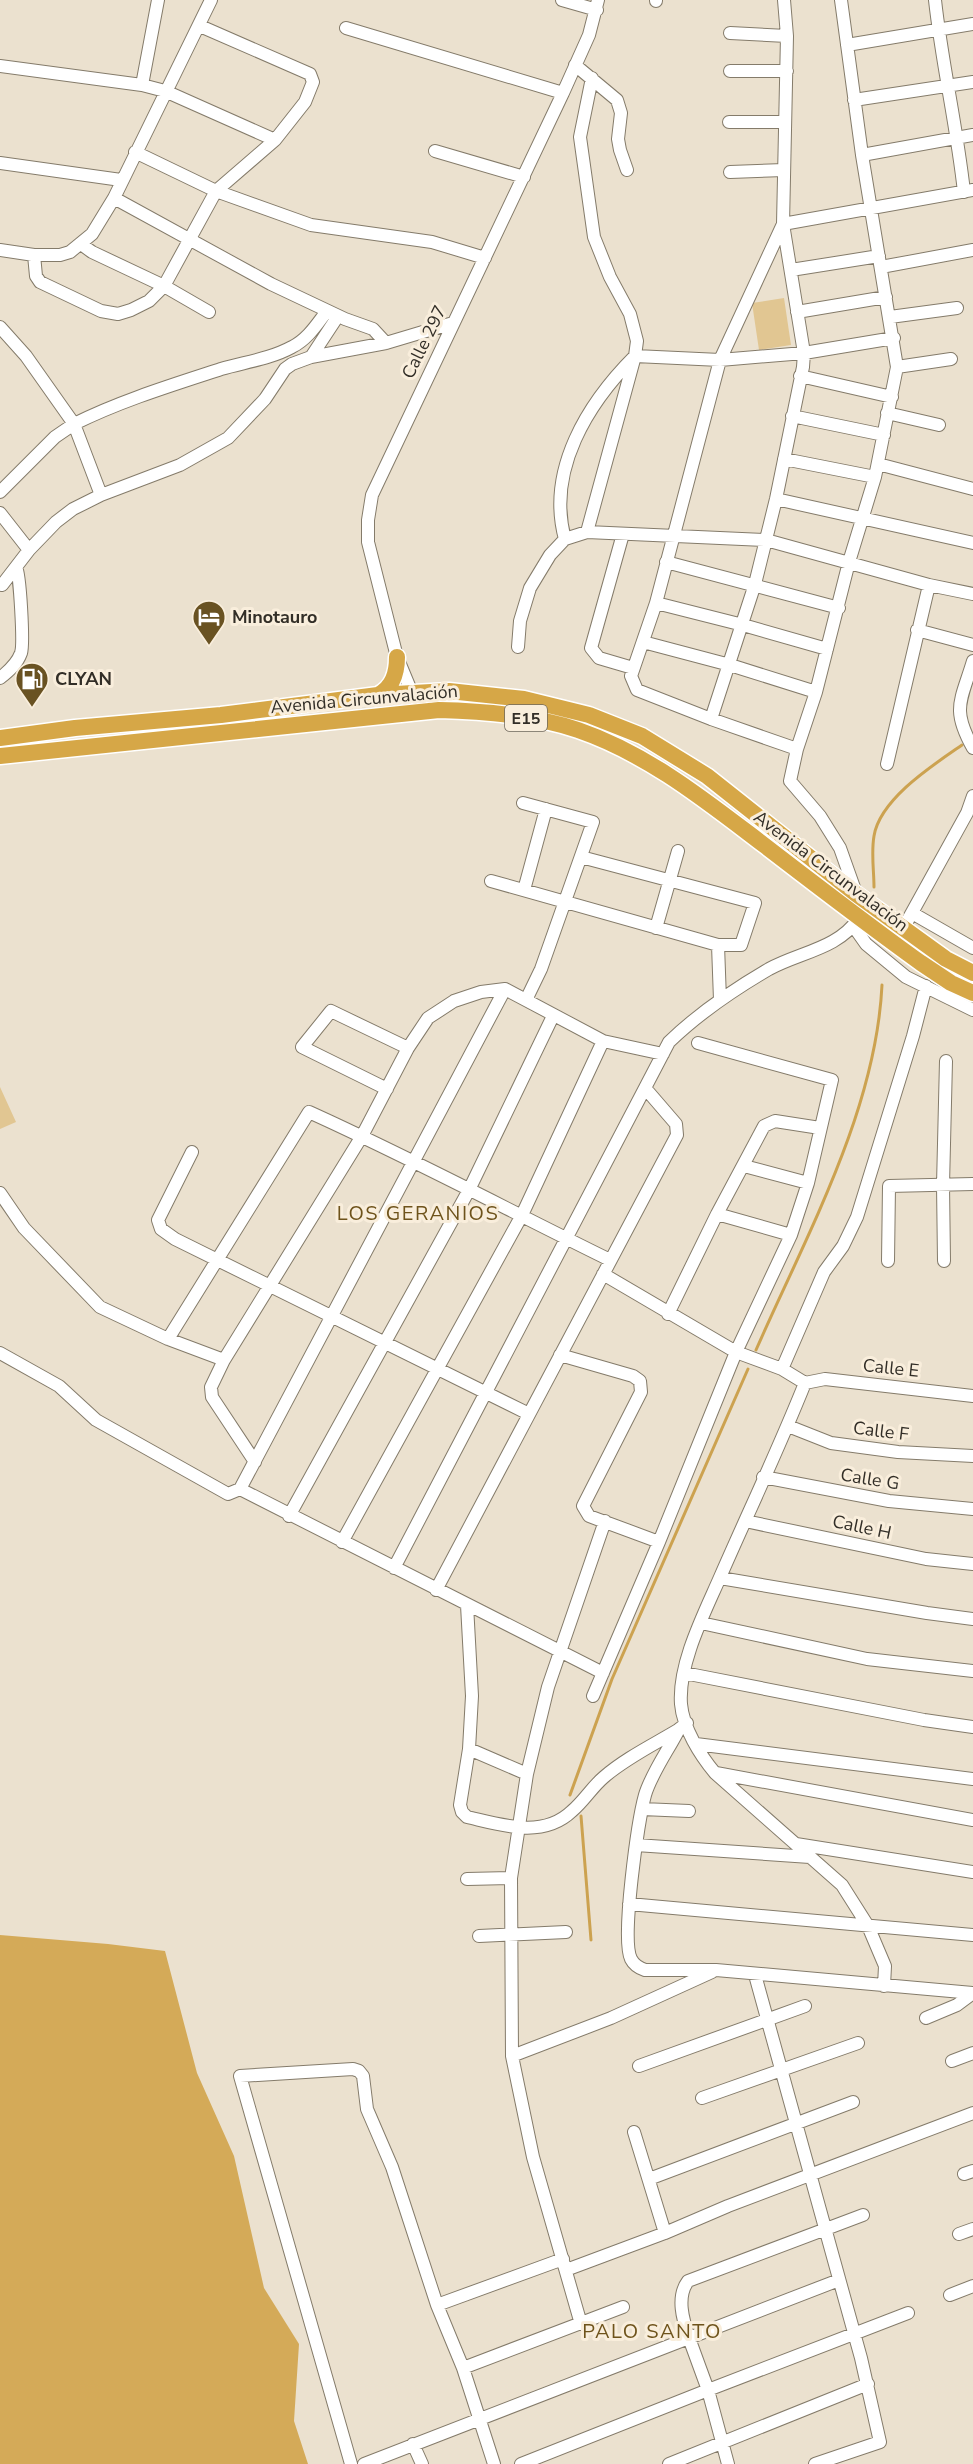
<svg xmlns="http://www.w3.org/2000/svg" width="973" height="2464" viewBox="0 0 973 2464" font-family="'Nunito Sans',sans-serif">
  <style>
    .green { fill: #e1c692 }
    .forest { fill: #d4aa58 }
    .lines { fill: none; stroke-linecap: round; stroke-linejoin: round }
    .stream { stroke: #cca250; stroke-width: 3 }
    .minor-casing { stroke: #847b6a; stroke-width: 14 }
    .highway-casing { stroke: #fff; stroke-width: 19 }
    .minor { stroke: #fff; stroke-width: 12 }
    .highway { stroke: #d6a747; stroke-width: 16 }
    .labels { text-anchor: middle; stroke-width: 6; stroke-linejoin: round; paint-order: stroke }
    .shield { fill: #f9eedc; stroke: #6e685d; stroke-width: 1.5 }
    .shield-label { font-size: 16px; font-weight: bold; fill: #322e27 }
    .street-label { font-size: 18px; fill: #322e27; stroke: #f9eedc }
    .poi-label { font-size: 18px; font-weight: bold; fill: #322e27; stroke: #f9eedc; text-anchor: start }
    .neighbourhood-label { font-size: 20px; letter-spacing: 1.5px; fill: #6e531b; stroke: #f9eedc }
  </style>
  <rect width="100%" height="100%" fill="#ebe1cf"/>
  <path class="green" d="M784 298 791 345 759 350 752 303Z
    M0 1087 16 1122 0 1129Z"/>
  <path class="forest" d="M0 1935 108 1944 165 1951 197 2073 234 2156 264 2288 299 2344 294 2421 308 2464H0Z"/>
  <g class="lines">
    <path class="stream" d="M874 887C874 871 871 853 874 836 880 799 933 765 962 745
      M756 1350C806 1236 876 1111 882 985
      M570 1795 612 1679 748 1369
      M581 1816 591 1940"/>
    <g class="minor-casing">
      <path id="minor" d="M562 0 597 10
        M656 0V1
        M841 0 862 155 897 367 875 477 849 562 816 692 797 749 790 781 820 816 840 848 856 893
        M935 0C942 64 957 127 964 192
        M346 28 563 93
        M730 33 787 36
        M847 45 973 24
        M575 65 617 100 621 113 618 139 620 150 627 170
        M0 66 142 85 165 91 275 140
        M730 71H787
        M142 85 158 0
        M854 100 973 82
        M729 122H785
        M435 151 524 177
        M135 152 216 191 311 225 432 242 485 258
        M862 155 973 135
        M0 163 121 180
        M730 172 784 170
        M114 198 271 284 345 319 373 329 386 343
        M81 244 92 252 164 286 209 312
        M0 250 34 255H60L70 252 92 234 114 198 211 0
        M34 255 36 276 40 282 101 311 118 314 131 310 149 301 164 286 216 191 275 140 305 102 313 82 310 74 200 26
        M881 267 973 250
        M791 270 879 256
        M797 312 886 297
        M890 317 957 308
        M0 327 26 356 74 424C120 401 172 385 221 369 245 362 270 359 292 347 308 339 317 324 327 311
        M311 357 338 316
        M897 367 951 359
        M800 376 892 397
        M887 413 939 425
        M792 416 884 435
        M784 459 875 477
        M878 464 973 489
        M0 492 55 437 74 424 101 495
        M776 499 973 543
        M0 513 29 550
        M587 532 635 356 720 360 804 353 894 338
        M623 534 591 648 599 658 633 668
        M565 539C546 470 588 403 635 356L637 341 630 314 610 277 594 237 580 137 592 78
        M666 562 839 608
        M2 585 29 550 56 522 73 509 101 495 180 465 228 438 265 399 285 369 292 364 311 357 386 343 453 323
        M656 603 743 625 827 649
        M917 630 973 645
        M643 642 730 665 816 692
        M518 647 520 621 530 588 550 555 565 539 587 532 766 540 929 585 973 594
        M973 661C961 701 951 709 973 748
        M0 678C9 671 17 664 21 653 24 644 20 573 16 567
        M413 711 412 693 397 657 368 542V520L372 495 563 93 589 35 598 0
        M711 719 755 584 776 499 803 367 804 353 783 224 787 36 784 0
        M797 749 711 719 637 690 631 676 656 603 720 360 783 224 973 190
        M887 764 929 585
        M523 803 593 822 541 969 526 1000
        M581 857 755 903 741 945H718
        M491 881 718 945 720 1000
        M524 890 546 809
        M912 913 973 948
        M854 927 866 944 906 977 973 1010
        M904 927 967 813 973 796
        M656 928 678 851
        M387 1089 302 1047 331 1011 408 1048
        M192 1152 158 1220 161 1229 175 1239 529 1414
        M744 1166 808 1183
        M0 1193 24 1228 100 1307 168 1339 224 1360
        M717 1214 791 1235
        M888 1261 889 1186 973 1184
        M944 1261 943 1185 946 1061
        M603 1274 736 1352 782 1369 805 1383
        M668 1314 717 1214 764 1126 775 1121 820 1128
        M168 1339 309 1112C411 1158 510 1211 610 1260
        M0 1353 59 1386 96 1420 228 1494 240 1489
        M560 1355 633 1376 640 1381 641 1392 583 1506 589 1516 659 1542
        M782 1369 824 1272 843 1246 857 1217 913 1036 926 986
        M805 1383C779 1448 749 1511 721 1575 705 1612 678 1663 681 1704 683 1728 700 1755 715 1773L842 1885 868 1926 885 1966 884 1986
        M805 1383 825 1379 973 1396
        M788 1426 831 1443 898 1452 973 1456
        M255 1462 212 1397 211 1387 224 1360 362 1136 408 1048 428 1018 454 1001 481 992 505 989
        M763 1477 889 1501 973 1509
        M289 1516 469 1190 553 1016
        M745 1521 926 1559 973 1564
        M342 1542 522 1215 603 1041
        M394 1568 669 1042C699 1013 733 990 769 969 800 952 838 949 859 918L858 911
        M720 1578 927 1613 973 1619
        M436 1590 677 1135 676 1124 645 1088
        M467 1605 472 1696 469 1749 460 1805 462 1812 467 1817C502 1825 543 1839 572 1811 584 1801 592 1787 604 1777 626 1758 653 1745 678 1730
        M701 1623 867 1659 973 1671
        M603 1673 240 1489 505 989 603 1041 663 1054
        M684 1673 924 1720 973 1727
        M593 1696 659 1542 736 1352 791 1235 808 1183 832 1080 698 1043
        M687 1723 679 1729C669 1749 651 1774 645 1795 638 1820 621 1939 631 1959 634 1965 639 1968 645 1970H716L973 1993
        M696 1744 973 1779
        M469 1749 527 1774
        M716 1773 973 1820
        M642 1809 689 1811
        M796 1844 973 1872
        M636 1845 810 1857
        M467 1879 511 1878
        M629 1904 973 1935
        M479 1936 566 1932
        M755 1975 861 2358 880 2442 815 2464
        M926 2018 957 2005 973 1993
        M512 2056 611 2018 712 1972
        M952 2061 973 2053
        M639 2066 805 2006
        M702 2098 858 2043
        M634 2132 665 2233 728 2206 973 2113
        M964 2174 973 2171
        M649 2179 853 2102
        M959 2234 973 2229
        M566 2270 665 2233
        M950 2295 973 2286
        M437 2305 563 2259
        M581 2324 533 2157 512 2056 511 1878 527 1774 548 1687 605 1521
        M463 2368 623 2307
        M413 2444 422 2464
        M351 2464 240 2076 353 2069 359 2071 363 2076 367 2109 392 2167 437 2305 463 2368 494 2464
        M364 2464 689 2338C683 2320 676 2297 688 2281L863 2215
        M521 2464 708 2390 689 2338 839 2280
        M669 2464 868 2384
        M728 2464 708 2390 908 2313"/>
    </g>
    <g class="highway-casing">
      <path id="highway" d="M378 695C393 687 397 673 397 657
        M0 738 75 728 221 715 378 695 449 691 524 699 589 715 642 736 707 776 856 894 946 959 973 973
        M0 756 439 710C486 711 534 715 578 730 648 754 706 801 764 845 816 885 868 925 921 963L951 983 973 993"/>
    </g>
    <use href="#minor" class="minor"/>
    <use href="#highway" class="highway"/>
  </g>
  <defs>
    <g id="hotel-pin" transform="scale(1.725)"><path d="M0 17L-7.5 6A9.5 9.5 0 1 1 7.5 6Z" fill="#695222" stroke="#f9eedc"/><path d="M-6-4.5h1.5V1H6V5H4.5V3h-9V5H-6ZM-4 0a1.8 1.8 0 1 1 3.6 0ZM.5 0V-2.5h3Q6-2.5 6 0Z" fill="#fff"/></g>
    <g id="fuel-pin" transform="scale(1.725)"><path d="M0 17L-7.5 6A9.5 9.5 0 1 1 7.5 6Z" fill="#695222" stroke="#f9eedc"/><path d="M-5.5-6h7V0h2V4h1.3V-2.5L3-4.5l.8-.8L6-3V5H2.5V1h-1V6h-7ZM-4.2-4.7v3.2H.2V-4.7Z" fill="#fff"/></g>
  </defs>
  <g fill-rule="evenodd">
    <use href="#hotel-pin" x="209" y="617"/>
    <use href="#fuel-pin" x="32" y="679"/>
  </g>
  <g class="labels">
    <rect class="shield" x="505" y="705" width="42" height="26" rx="4.5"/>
    <g class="shield-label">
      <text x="526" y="724">E15</text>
    </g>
    <g class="street-label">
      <text transform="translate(424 342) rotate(-64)" y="6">Calle 297</text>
      <text transform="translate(364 699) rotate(-5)" y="6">Avenida Circunvalación</text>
      <text transform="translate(831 871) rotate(37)" y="6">Avenida Circunvalación</text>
      <text transform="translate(891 1368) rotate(6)" y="6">Calle E</text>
      <text transform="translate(881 1431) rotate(7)" y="6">Calle F</text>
      <text transform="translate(870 1479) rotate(9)" y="6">Calle G</text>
      <text transform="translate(862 1527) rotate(12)" y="6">Calle H</text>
    </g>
    <g class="poi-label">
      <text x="232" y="623">Minotauro</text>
      <text x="55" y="685">CLYAN</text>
    </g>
    <g class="neighbourhood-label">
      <text x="418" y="1220">LOS GERANIOS</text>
      <text x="652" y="2338">PALO SANTO</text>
    </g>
  </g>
</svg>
